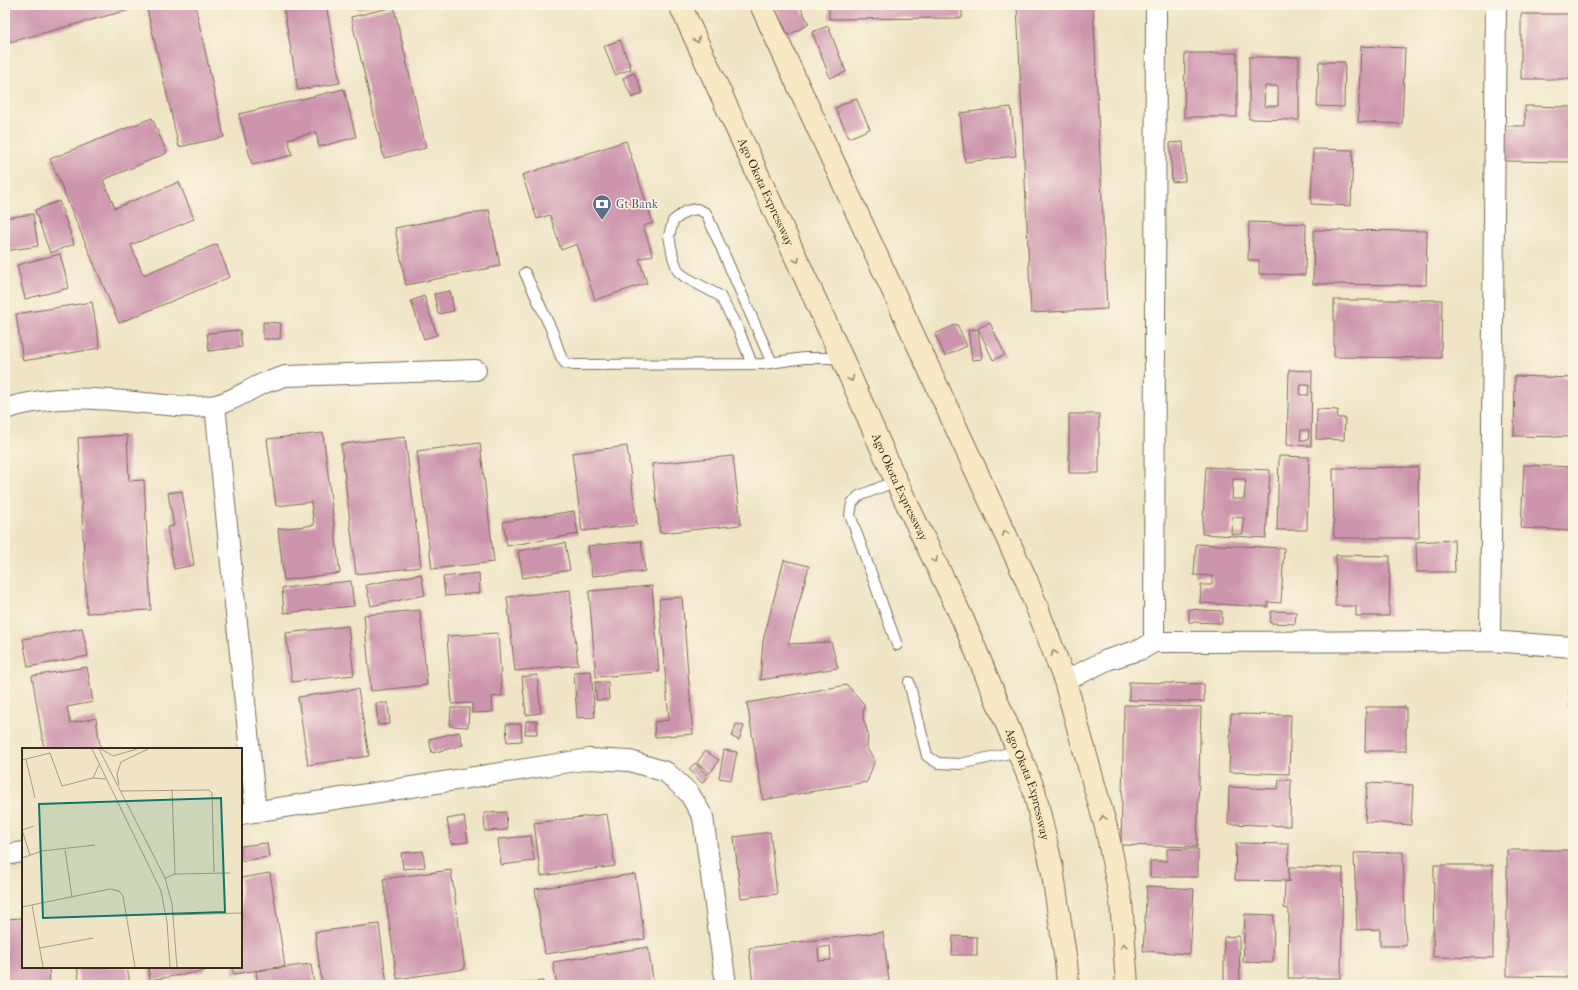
<svg xmlns="http://www.w3.org/2000/svg" width="1578" height="990" viewBox="0 0 1578 990" font-family="'IM FELL French Canon',serif">
  <style>
    .building { fill: #cd95ad; fill-rule: evenodd }
    .lines { fill: none; stroke-linecap: round; stroke-linejoin: round }
    .lane-casing { stroke: #7a6b59; stroke-width: 12 }
    .street-casing { stroke: #7a6b59; stroke-width: 22 }
    .secondary-casing { stroke: #7a6b59; stroke-width: 24 }
    .lane { stroke: #fff; stroke-width: 10 }
    .street { stroke: #fff; stroke-width: 20 }
    .secondary { stroke: #f8e8c3; stroke-width: 22 }
    .oneway { stroke: #9a8970 }
    .labels { text-anchor: middle; stroke-width: 3; stroke-linejoin: round; paint-order: stroke }
    .street-label { font-size: 12px; fill: #3b2a1e; stroke: #fcf5e5 }
    .service-label { font-size: 12px; fill: #4e5e75; stroke: #fcf5e5; text-anchor: start }
    .inset-road { fill: none; stroke: #a79a83; stroke-width: 1 }
    .view { fill: #0f766e; fill-opacity: 0.15; stroke: #0f766e; stroke-width: 2 }
    .inset-edge { fill: none; stroke: #3b2a1e; stroke-width: 2 }
  </style>
  <rect width="100%" height="100%" fill="#fcf5e5"/>
  <filter id="ink" filterUnits="userSpaceOnUse"><feTurbulence type="fractalNoise" baseFrequency=".025" numOctaves="2"/><feDisplacementMap in="SourceGraphic" scale="8" xChannelSelector="R" yChannelSelector="G"/><feConvolveMatrix kernelMatrix="1 2 1 2 8 2 1 2 1" color-interpolation-filters="sRGB"/></filter>
  <filter id="wash" filterUnits="userSpaceOnUse"><feTurbulence type="fractalNoise" baseFrequency=".012" numOctaves="4" result="noise"/><feDisplacementMap in="SourceGraphic" scale="16" xChannelSelector="R" yChannelSelector="G"/><feGaussianBlur stdDeviation="0.9" result="paint"/><feColorMatrix in="noise" values="0 0 0 0 0 0 0 0 0 0 0 0 0 0 0 0 0 1.4 0 .05"/><feComposite in="paint" operator="in"/></filter>
  <g filter="url(#wash)">
    <rect width="100%" height="100%" fill="#efe5c6"/>
    <g id="blocks">
      <path class="building" d="M10 5H131L132 9 10 42 5 27V6Z
        M165 5H195L224 137 179 147 147 9Z
        M283 5H326L340 83 298 90Z
        M356 5H374V6L357 9Z
        M773 5H799L809 24 789 35Z
        M829 5H962V18L829 19Z
        M1017 5H1093L1107 309 1031 313Z
        M394 7 426 148 384 158 351 17Z
        M1521 14H1573V79H1521Z
        M828 26 846 72 830 78 812 32Z
        M620 40 631 69 615 75 604 46Z
        M1361 46 1405 48 1402 124 1358 122Z
        M1185 53H1237V117H1184Z
        M1249 57H1299V120L1249 119ZM1265 86H1278V106H1264Z
        M1319 62H1345L1344 107 1317 106Z
        M634 73 643 93 632 98 623 78Z
        M344 89 356 137 319 147 316 132 288 139 292 155 252 165 239 114Z
        M856 98 870 129 849 138 835 108Z
        M1525 106 1573 107V162L1502 161V126H1525Z
        M1011 107 1016 156 965 162 960 113Z
        M152 118 167 153 103 180 115 208 179 182 194 219 131 245 143 275 217 244 230 277 119 323 50 159Z
        M626 141 653 223 643 226 653 255 639 259 647 283 595 300 577 244 561 250 550 215 537 219 522 175Z
        M1183 142 1185 181 1172 182 1170 143Z
        M1313 149 1353 150 1351 206 1311 204Z
        M59 201 74 244 50 253 35 210Z
        M489 210 500 266 406 285 395 228Z
        M33 214 38 246 5 251V218Z
        M1249 222 1306 224 1305 275 1259 274V260H1248Z
        M1314 230 1427 231 1426 285 1313 284Z
        M60 254 69 288 25 299 17 265Z
        M450 291 454 311 438 314 434 294Z
        M424 296 437 335 424 339 411 301Z
        M1334 300H1442L1441 358 1334 357Z
        M92 302 100 348 23 361 16 314Z
        M263 322 281 323 280 339H263Z
        M990 323 1005 355 993 360 978 328Z
        M957 324 967 346 945 356 935 334Z
        M978 329 982 359 972 360 968 330Z
        M240 330 242 347 209 351 207 333Z
        M1289 370 1312 371 1311 446 1287 445ZM1301 385H1309L1308 395H1300ZM1301 430H1309L1308 440H1300Z
        M1515 376 1573 378V437L1514 436Z
        M1317 409 1338 410 1337 418H1345L1344 440 1316 439Z
        M1069 414H1099V473H1069Z
        M323 433 340 573 284 580 278 529 314 525 311 502 276 506 267 439Z
        M127 435 129 481 144 480 151 610 87 613 78 438Z
        M405 437 421 567 356 574 341 444Z
        M480 443 494 562 432 569 417 451Z
        M627 446 637 525 582 531 572 453Z
        M733 456 741 525 660 533 652 464Z
        M1279 456 1309 457 1307 530H1277Z
        M1524 465 1573 467V531L1521 528Z
        M1206 467 1270 470 1266 538 1202 534ZM1233 479H1246L1244 499H1232ZM1232 517 1244 518 1243 534H1231Z
        M1418 467 1419 538H1334L1333 468Z
        M182 491 194 565 174 569 167 527 174 526 168 493Z
        M574 511 578 534 507 546 503 522Z
        M1454 540 1455 572H1417L1416 542Z
        M641 541 645 571 592 576 588 546Z
        M565 543 570 570 523 578 518 551Z
        M1196 544 1284 548 1281 603 1268 602V607L1200 603 1201 585H1212V576L1194 575Z
        M1336 555 1390 556 1389 616H1356V606H1335Z
        M784 560 809 566 788 644 831 642 838 668 760 680 763 641Z
        M479 573 480 593 445 596 443 577Z
        M421 574 425 595 371 606 366 585Z
        M351 581 354 606 284 613 282 588Z
        M652 586 659 672 596 677 589 591Z
        M570 590 578 665 515 671 507 597Z
        M682 597 693 734 655 737 654 722 669 720 659 599Z
        M1189 609 1222 611V623L1189 622Z
        M420 610 427 685 371 691 364 615Z
        M1271 611 1296 612 1295 624 1270 623Z
        M348 626 354 675 292 682 286 633Z
        M82 628 88 656 28 667 23 639Z
        M498 633 502 696 492 697 493 712 472 713V703L452 704 447 636Z
        M87 667 93 702 67 707 70 723 96 718 100 747 87 749H44L32 676Z
        M591 671 595 717 577 718 574 672Z
        M537 675 541 713 526 715 522 677Z
        M595 682H608L609 700H596Z
        M1129 682 1204 684V702L1129 700Z
        M847 685 864 704 863 718 868 733 867 749 875 760 867 782 763 800 747 703Z
        M1569 688H1573V708H1570Z
        M358 689 369 756 308 765 298 697Z
        M376 703H388L390 724 378 725Z
        M1124 705 1201 707 1197 847 1121 845Z
        M1366 707H1406V751H1365Z
        M451 708H469L468 727 450 726Z
        M1231 714 1291 715 1289 774 1229 772Z
        M526 721H537V734H525Z
        M506 724H521L522 741 507 742Z
        M736 724 744 726 739 740 732 737Z
        M459 732 463 745 432 753 429 739Z
        M724 750 737 752 731 780 719 778Z
        M705 751 719 760 710 773 697 763Z
        M695 763 708 776 702 783 689 769Z
        M1279 780H1291L1290 826 1228 824 1229 787 1278 789Z
        M1367 783 1413 785 1411 825 1365 822Z
        M506 812 507 830 485 831 484 813Z
        M607 814 615 866 541 876 534 823Z
        M464 816 468 842 451 844 447 819Z
        M770 832 777 894 741 898 734 837Z
        M531 836 534 861 501 865 498 839Z
        M267 843 269 857 241 861V846Z
        M1236 843 1289 844 1288 881 1235 880Z
        M1167 849H1198V877H1150V861H1167Z
        M1507 850H1573V977L1507 976Z
        M423 851 425 867 403 869 401 853Z
        M1403 852 1406 946H1380V929L1357 930 1354 853Z
        M1434 865H1493V958L1433 957Z
        M1289 867 1343 868 1341 978H1288L1289 909 1284 908 1285 882 1291 881H1289Z
        M451 870 465 969 397 979 383 879Z
        M270 873 285 966 234 974 232 967H241V878Z
        M635 874 645 939 545 954 535 889Z
        M1147 886 1194 889 1190 954 1143 951Z
        M1245 914 1274 915 1273 963 1243 962Z
        M23 918V967H49L50 985H5V919Z
        M379 924 387 985H322L315 932Z
        M883 932 889 981 859 985H753L749 948ZM830 946 831 960 819 961 818 948Z
        M953 936 977 937V955H952Z
        M1239 936 1240 985H1224V937Z
        M648 947 654 985H557L553 962Z
        M311 964 314 985H258L256 971Z
        M77 967H127L130 985H80Z
        M148 967H204L205 971 150 980Z
        M463 980V985H441V982Z
        M543 981V985H510V984Z"/>
    </g>
  </g>
  <g filter="url(#ink)">
    <use href="#blocks" fill-opacity="0" stroke="#7a6b59" stroke-width="1"/>
    <g class="lines">
      <g class="lane-casing">
        <path id="lane" d="M525 273 552 331 561 357 565 363 574 365 763 364 804 358H842
          M752 364 739 331 720 296 685 277 678 271 673 257 669 236 673 221 686 211 697 209 706 213 772 363
          M896 481 859 496 852 503 850 515 897 645
          M909 682 927 756 938 763 960 764 1018 751"/>
      </g>
      <g class="street-casing">
        <path id="street" d="M215 405 256 812
          M5 409C50 394 98 398 144 403 168 405 191 409 215 405 232 402 246 391 262 384 269 381 277 379 285 376L476 370
          M1490 641 1496 5
          M1154 642 1156 5
          M1065 681 1107 660 1142 649 1154 642 1490 641 1573 647
          M241 814 589 759 630 761 666 772 689 793 703 817 726 985
          M5 855 23 852"/>
      </g>
      <g class="secondary-casing">
        <g id="secondary">
          <path id="s1" d="M680 5 842 358 896 481 963 620 1018 751 1034 790 1052 868 1066 962 1068 985"/>
          <path d="M761 5 1026 579 1065 681 1107 831 1121 901 1127 985"/>
        </g>
      </g>
      <use href="#lane" class="lane"/>
      <use href="#street" class="street"/>
      <use href="#secondary" class="secondary"/>
    </g>
    <defs><path id="oneway-chevron" d="M-2-3.5L2.5 0L-2 3.5" fill="none" stroke-width="1.6" stroke-linecap="round" stroke-linejoin="round"/></defs>
    <g class="oneway">
      <use href="#oneway-chevron" transform="translate(697 40) rotate(65)"/>
      <use href="#oneway-chevron" transform="translate(797 260) rotate(65)"/>
      <use href="#oneway-chevron" transform="translate(851 379) rotate(66)"/>
      <use href="#oneway-chevron" transform="translate(1005 533) rotate(-115)"/>
      <use href="#oneway-chevron" transform="translate(935 560) rotate(64)"/>
      <use href="#oneway-chevron" transform="translate(1054 653) rotate(-111)"/>
      <use href="#oneway-chevron" transform="translate(1103 818) rotate(-105)"/>
      <use href="#oneway-chevron" transform="translate(1124 946) rotate(-94)"/>
    </g>
  </g>
  <defs>
    <g id="bank-pin" transform="scale(1)"><path d="M0 17L-7.5 6A9.5 9.5 0 1 1 7.5 6Z" fill="#5c6f8a" stroke="#fcf5e5"/><path d="M-6-4H6V4H-6ZM0-2.3a2.3 2.3 0 1 0 0 4.6a2.3 2.3 0 1 0 0-4.6Z" fill="#fff"/></g>
  </defs>
  <g fill-rule="evenodd">
    <use href="#bank-pin" x="602" y="204"/>
  </g>
  <g class="labels">
    <g class="street-label">
      <text dy="4" stroke="none"><textPath href="#s1" startOffset="206">Ago Okota Expressway</textPath></text>
      <text dy="4" stroke="none"><textPath href="#s1" startOffset="530">Ago Okota Expressway</textPath></text>
      <text dy="4" stroke="none"><textPath href="#s1" startOffset="854">Ago Okota Expressway</textPath></text>
    </g>
    <g class="service-label">
      <text x="616" y="208">Gt Bank</text>
    </g>
  </g>
  <g transform="translate(22 748)">
    <rect width="220" height="220" fill="#efe5c6"/>
    <path class="inset-road" d="M70 1 139 143 145 174 148 219M77 1 143 130 150 156 155 219M79 1 91 8 115 1M4 11 13 50M0 12 28 5 40 38 71 30 84 31M71 30 77 17M97 37 95 26 99 14 126 1M150 41 153 126M99 43 187 42 190 45 192 124M0 82 8 107M0 82 12 78M43 102 50 149M0 110 20 103 73 97M143 130 153 126 208 125M10 157 21 219M0 159 88 141 97 143 101 148 113 219M151 167 220 165M18 200 71 190"/>
    <path class="view" d="M199 50 203 164 21 170 17 56Z"/>
    <rect width="220" height="220" class="inset-edge"/>
  </g>
  <rect width="1578" height="990" fill="none" stroke="#fcf5e5" stroke-width="20"/>
</svg>
